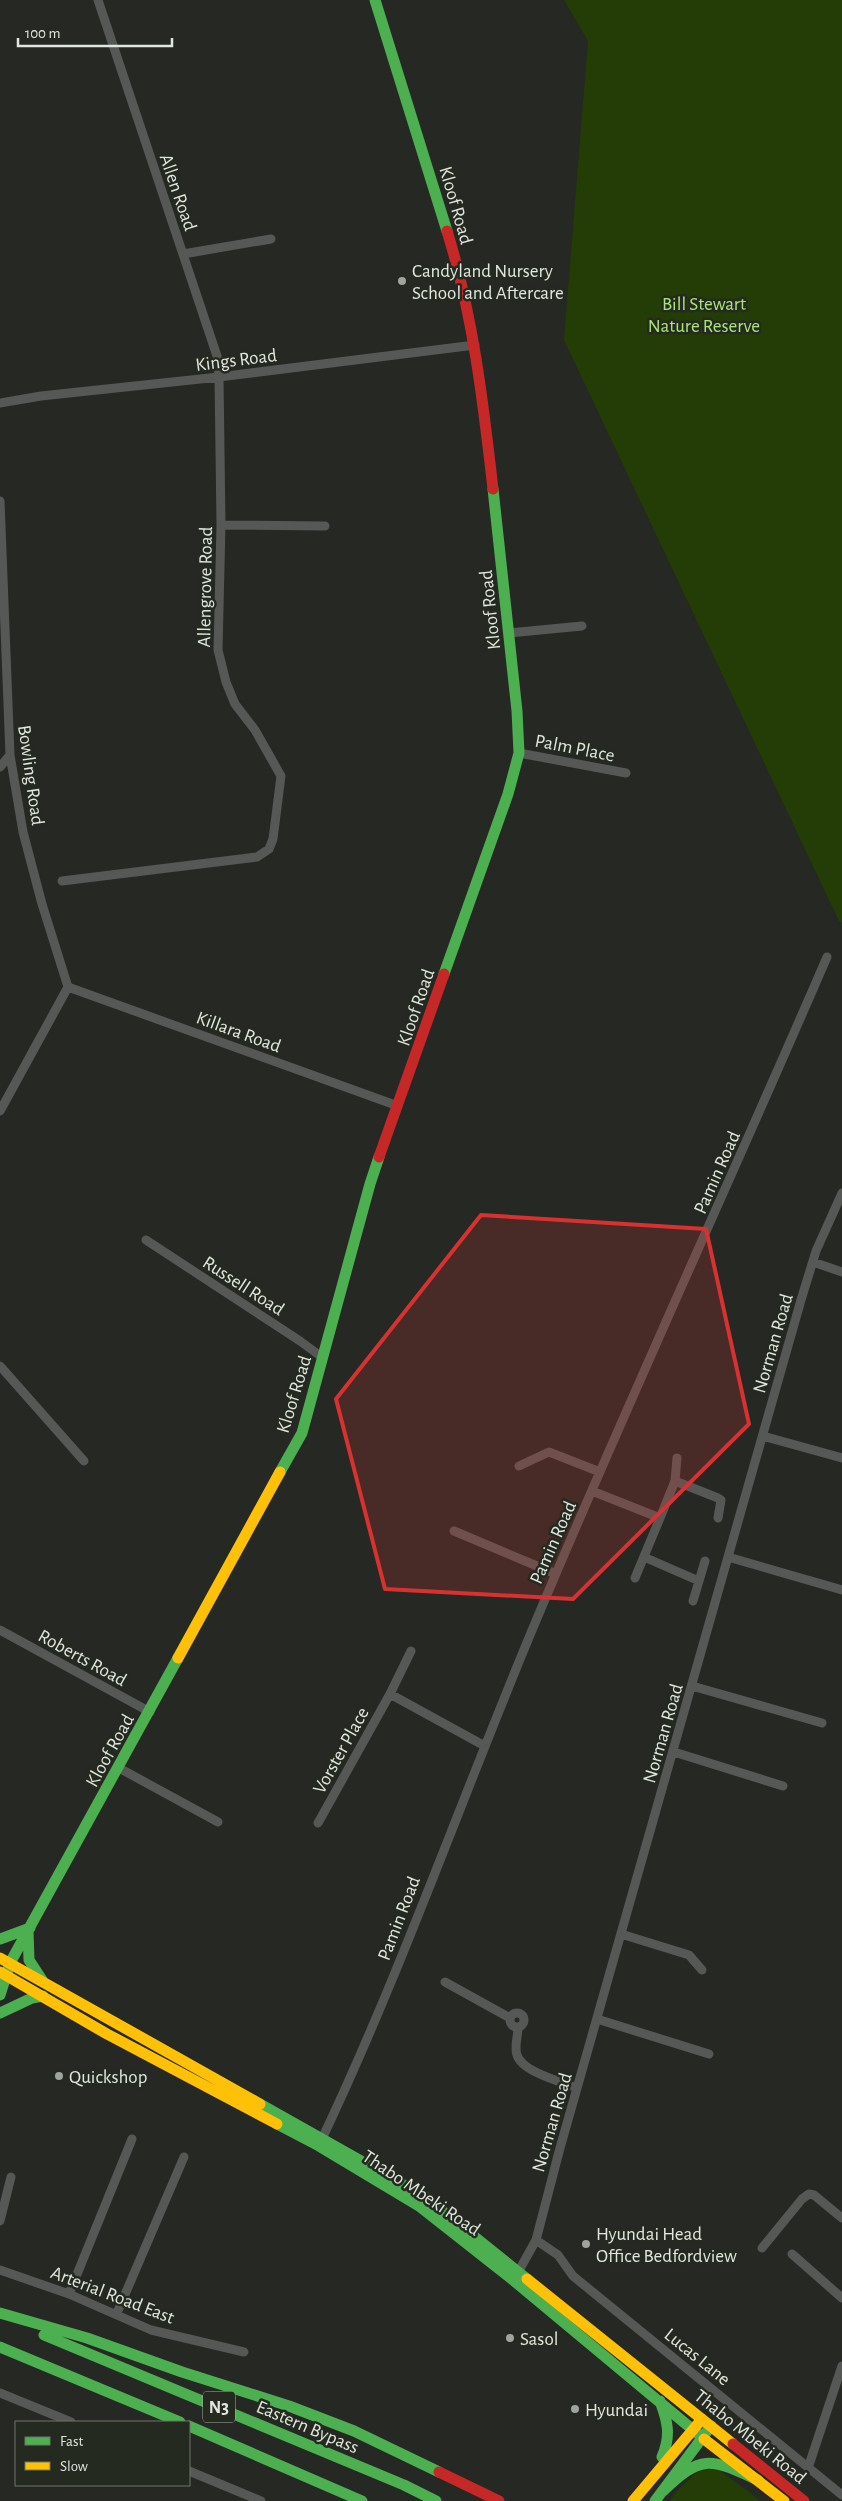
<svg xmlns="http://www.w3.org/2000/svg" width="842" height="2501" viewBox="0 0 842 2501" font-family="'Alegreya Sans',sans-serif">
  <style>
    .green { fill: #243d07 }
    .lines { fill: none; stroke-linecap: round; stroke-linejoin: round }
    .street { stroke: #555854; stroke-width: 9 }
    .fast { stroke: #4caf50; stroke-width: 11 }
    .slow { stroke: #ffc107; stroke-width: 11 }
    .jam { stroke: #c62828; stroke-width: 11 }
    .marked { fill: #d73231; fill-opacity: 0.2; stroke: #d73231; stroke-width: 4; stroke-linejoin: round }
    .poi-dot { fill: #a0a49e; stroke: #252a21; stroke-width: 2 }
    .labels { text-anchor: middle; stroke-width: 5; stroke-linejoin: round; paint-order: stroke }
    .shield { fill: #252a21; stroke: #a9aea7; stroke-width: 1 }
    .shield-label { font-size: 18px; font-weight: bold; fill: #e2e6e0 }
    .street-label { font-size: 19px; fill: #e2e6e0; stroke: #252a21 }
    .poi-label { font-size: 19px; fill: #e2e6e0; stroke: #252a21; text-anchor: start }
    .park-label { font-size: 19px; fill: #aae676; stroke: #252a21 }
  </style>
  <rect width="100%" height="100%" fill="#252823"/>
  <path class="green" d="M564 0H842V923L839 921 564 340 588 41Z
    M700 2469H718L761 2501H670L676 2492Z"/>
  <g class="lines">
    <path class="street" d="M183 254 271 239
      M0 403 41 396 219 377 475 345
      M0 501 10 755 23 832 42 904 68 987
      M221 525 325 526
      M509 633 582 626
      M519 753 626 773
      M0 767 10 755
      M62 881 257 857 269 849 273 839 281 776 255 730 235 704 226 682 218 650 221 525 219 377 217 356 98 0
      M68 987 398 1106
      M0 1111 68 987
      M146 1240 300 1341 323 1358
      M813 1262 842 1272
      M0 1366 84 1461
      M763 1436 842 1458
      M519 1466 549 1452 600 1472
      M675 1481 718 1498 721 1500 718 1518
      M592 1491 660 1518 675 1481 677 1458
      M454 1531 556 1574
      M644 1557 699 1581 705 1561
      M728 1557 842 1590
      M635 1578 660 1518
      M693 1601 699 1581
      M0 1630 150 1712
      M692 1686 822 1723
      M390 1694 411 1651
      M674 1752 783 1786
      M119 1768 218 1822
      M318 1823 390 1694 483 1745
      M621 1934 689 1955 702 1970
      M445 1982 510 2018
      M510 2020a7 7 0 1 1 14 0a7 7 0 1 1-14 0Z
      M597 2019 709 2054
      M518 2028C518 2036 514 2047 517 2055 522 2072 562 2082 577 2088
      M320 2143C402 1971 464 1791 538 1616 631 1395 732 1177 827 957
      M0 2221 11 2177
      M536 2240 558 2255 573 2276 842 2495
      M762 2248 802 2199 809 2194 814 2195 842 2218
      M792 2254 842 2298
      M0 2270 69 2294 151 2330 244 2352
      M516 2276 536 2240 560 2148 801 1300 816 1251 842 1193
      M69 2294 132 2139
      M117 2313 184 2157
      M0 2393 71 2422
      M808 2468 842 2366
      M189 2471 261 2501"/>
    <path class="fast" d="M375 0 447 231
      M444 974 508 794 519 753 517 711 493 489
      M280 1472 302 1433 370 1184 379 1157
      M28 1931 29 1960 42 1980
      M0 1939 30 1928
      M0 1995 10 1963 178 1658
      M0 2013 32 1998 43 1996
      M260 2104 425 2197 527 2279
      M277 2124 319 2146 419 2206 513 2280 704 2439
      M0 2313 87 2338 182 2372 289 2406 354 2431 439 2472
      M44 2335 404 2485 436 2501
      M0 2347 180 2422
      M660 2401C668 2422 671 2436 662 2457
      M189 2426 362 2501
      M663 2491C702 2453 711 2459 758 2480
      M655 2501 711 2426"/>
    <path class="slow" d="M178 1658 280 1472
      M0 1958 260 2104
      M0 1972 107 2034 277 2124
      M527 2279 733 2444
      M704 2439 784 2501
      M633 2501 702 2419"/>
    <path class="jam" d="M447 231C473 315 483 401 493 489
      M379 1157 444 974
      M733 2444 804 2501
      M439 2472 499 2501"/>
  </g>
  <path class="marked" d="M481 1215 706 1229 749 1424 573 1599 385 1589 336 1399Z"/>
  <g class="poi-dot">
    <circle cx="402" cy="281" r="5"/>
    <circle cx="59" cy="2076" r="5"/>
    <circle cx="586" cy="2244" r="5"/>
    <circle cx="510" cy="2338" r="5"/>
    <circle cx="575" cy="2409" r="5"/>
  </g>
  <g class="labels">
    <rect class="shield" x="203" y="2391.5" width="32" height="31" rx="4"/>
    <g class="shield-label">
      <text x="219" y="2413">N3</text>
    </g>
    <g class="street-label">
      <text transform="translate(179 192) rotate(71)" y="7">Allen Road</text>
      <text transform="translate(457 205) rotate(74)" y="7">Kloof Road</text>
      <text transform="translate(236 359) rotate(-7)" y="7">Kings Road</text>
      <text transform="translate(204 587) rotate(-89)" y="7">Allengrove Road</text>
      <text transform="translate(489 610) rotate(-96)" y="7">Kloof Road</text>
      <text transform="translate(575 747) rotate(11)" y="7">Palm Place</text>
      <text transform="translate(32 775) rotate(82)" y="7">Bowling Road</text>
      <text transform="translate(415 1007) rotate(-71)" y="7">Kloof Road</text>
      <text transform="translate(239 1031) rotate(20)" y="7">Killara Road</text>
      <text transform="translate(716 1172) rotate(-66)" y="7">Pamin Road</text>
      <text transform="translate(244 1285) rotate(33)" y="7">Russell Road</text>
      <text transform="translate(772 1343) rotate(-74)" y="7">Norman Road</text>
      <text transform="translate(293 1394) rotate(-73)" y="7">Kloof Road</text>
      <text transform="translate(552 1542) rotate(-66)" y="7">Pamin Road</text>
      <text transform="translate(83 1657) rotate(29)" y="7">Roberts Road</text>
      <text transform="translate(662 1733) rotate(-74)" y="7">Norman Road</text>
      <text transform="translate(109 1750) rotate(-61)" y="7">Kloof Road</text>
      <text transform="translate(340 1750) rotate(-61)" y="7">Vorster Place</text>
      <text transform="translate(398 1918) rotate(-69)" y="7">Pamin Road</text>
      <text transform="translate(551 2122) rotate(-74)" y="7">Norman Road</text>
      <text transform="translate(422 2192) rotate(34)" y="7">Thabo Mbeki Road</text>
      <text transform="translate(113 2294) rotate(21)" y="7">Arterial Road East</text>
      <text transform="translate(698 2356) rotate(39)" y="7">Lucas Lane</text>
      <text transform="translate(308 2426) rotate(23)" y="7">Eastern Bypass</text>
      <text transform="translate(751 2436) rotate(39)" y="7">Thabo Mbeki Road</text>
    </g>
    <g class="poi-label">
      <text x="412" y="277">Candyland Nursery<tspan x="412" dy="22">School and Aftercare</tspan></text>
      <text x="69" y="2083">Quickshop</text>
      <text x="596" y="2240">Hyundai Head<tspan x="596" dy="22">Office Bedfordview</tspan></text>
      <text x="520" y="2345">Sasol</text>
      <text x="585" y="2416">Hyundai</text>
    </g>
    <g class="park-label">
      <text x="704" y="310">Bill Stewart<tspan x="704" dy="22">Nature Reserve</tspan></text>
    </g>
  </g>
  <rect x="15" y="2421" width="175" height="65" fill="#252a21" stroke="#71756d"/>
  <rect x="25" y="2437" width="25" height="8" fill="#4caf50" stroke="#71756d"/>
  <text x="60" y="2446" font-size="15" fill="#e2e6e0">Fast</text>
  <rect x="25" y="2462" width="25" height="8" fill="#ffc107" stroke="#71756d"/>
  <text x="60" y="2471" font-size="15" fill="#e2e6e0">Slow</text>
  <path d="M18 38v8h154v-8" fill="none" stroke="#e2e6e0" stroke-width="2.5"/>
  <text x="25" y="38" font-size="15" fill="#e2e6e0" stroke="#252a21" stroke-width="4" paint-order="stroke">100 m</text>
</svg>
